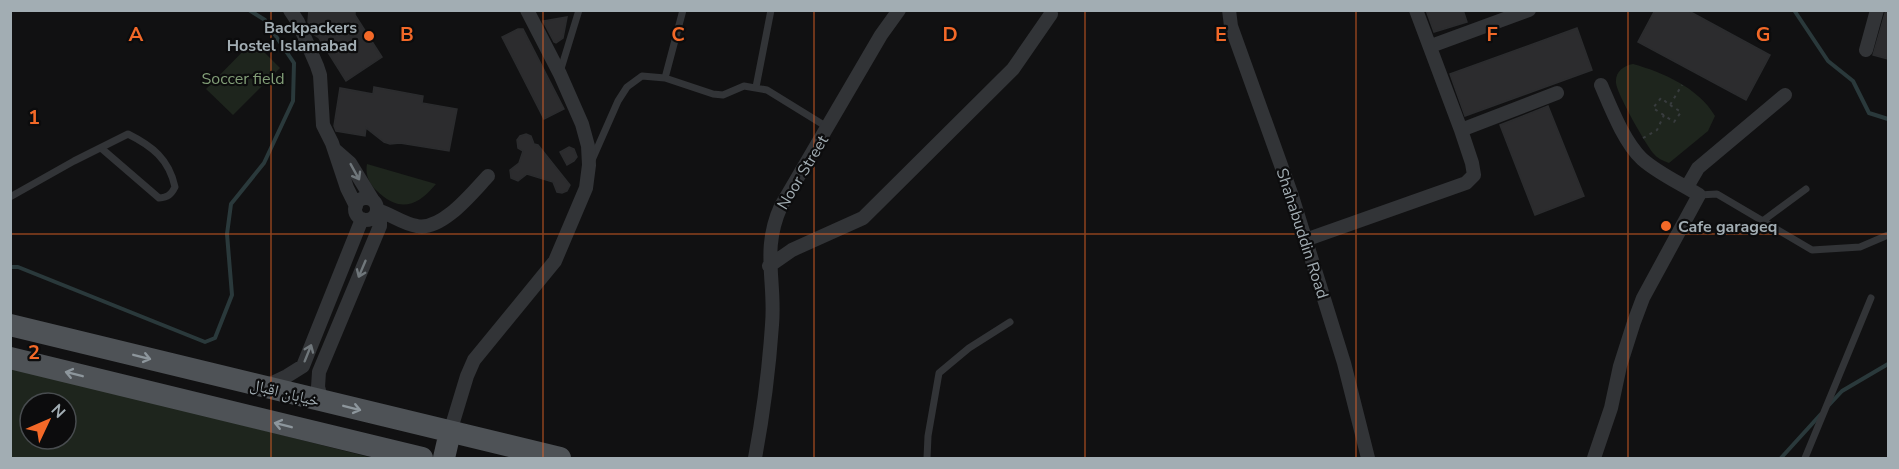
<svg xmlns="http://www.w3.org/2000/svg" width="1899" height="469" viewBox="0 0 1899 469" font-family="'Nunito Sans','Noto Naskh Arabic',sans-serif">
  <style>
    .green { fill: #1e251d; fill-rule: evenodd }
    .lines { fill: none; stroke-linecap: round; stroke-linejoin: round }
    .stream { stroke: #2a393b; stroke-width: 4 }
    .building { fill: #2c2c2e; stroke: #2b2c2e; stroke-width: 1.5 }
    .path { stroke: #383c3e; stroke-width: 2; stroke-dasharray: 3 4.5; stroke-linecap: butt }
    .service { stroke: #323437; stroke-width: 7 }
    .minor { stroke: #323437; stroke-width: 14 }
    .primary { stroke: #4e5256; stroke-width: 22 }
    .oneway { stroke: #70777b }
    .oneway2 { stroke: #8d969c }
    .grid { fill: none; stroke: #f36928; stroke-width: 1.5; stroke-opacity: 0.55 }
    .poi-dot { fill: #f36928; stroke: #0c0c0d; stroke-width: 2 }
    .labels { text-anchor: middle; stroke-width: 4.5; stroke-linejoin: round; paint-order: stroke }
    .poi-label { font-size: 16px; font-weight: bold; fill: #a2adb3; stroke: #0c0c0d; text-anchor: end }
    .park-label { font-size: 16px; fill: #839f78; stroke: #0c0c0d }
    .street-label { font-size: 16px; fill: #a2adb3; stroke: #0c0c0d }
    .grid-label { font-size: 20px; text-anchor: middle; font-weight: bold; fill: #f36928; stroke: #0c0c0d; stroke-width: 4.5; stroke-linejoin: round; paint-order: stroke }
  </style>
  <rect width="100%" height="100%" fill="#111112"/>
  <path class="green" d="M253 41 280 68 233 115 206 89Z
    M1633 64C1662 72 1699 88 1715 116L1708 131 1669 163C1663 161 1657 158 1653 153 1645 143 1617 94 1616 83 1615 72 1623 66 1633 64Z
    M367 164 436 184C417 207 399 213 376 190 369 183 365 174 367 164Z
    M11 367 373 458H11ZM30 403H66V439H30Z"/>
  <g class="lines">
    <path class="stream" d="M1794 10 1828 61 1853 81 1869 113 1888 119
      M10 267H18L205 342 215 338 232 295 227 234 231 204 264 163 293 101 294 63 265 20 249 10
      M1828 406 1842 391 1888 364
      M1781 458 1821 414"/>
  </g>
  <path class="building" d="M309 10H355V15L382 57 346 81 319 38 313 34 308 22Z
    M1426 10H1463L1467 22 1434 32Z
    M1655 10H1687L1770 55 1746 100 1638 42Z
    M1886 10H1888V59L1873 55Z
    M567 17 563 38 556 43 554 42 543 21Z
    M1577 28 1592 70 1465 116 1450 74Z
    M518 29H523L564 109 544 119 502 37Z
    M374 87 423 96 422 103 457 109 449 151 400 143 390 144 384 142 366 128 365 136 336 131 334 126 340 88 373 94Z
    M1548 106 1584 196 1535 215 1500 125Z
    M526 134 531 136 534 144 538 145 570 185 567 191 562 193 557 192 553 182 527 174 518 181 511 178 510 170 519 163 523 151 518 148 517 140 520 136Z
    M569 147 574 149 577 157 574 161 567 165 560 152Z"/>
  <g class="lines">
    <path class="path" d="M1670 105 1681 112 1674 122 1653 108 1661 98 1670 105 1682 85
      M1643 138 1657 130 1664 115"/>
    <path class="service" d="M560 72 579 10
      M665 78 683 10
      M756 87 771 10
      M592 160 618 101 627 87 642 76 665 78 713 94 723 95 744 86 767 90 827 127
      M1699 195 1717 194 1812 250 1860 247 1888 235
      M10 197 74 161 128 134C152 146 169 159 175 187 171 195 168 197 159 198L101 148
      M1764 220 1806 189
      M927 458 928 436 939 373 969 348 1010 322
      M1805 458 1871 298"/>
    <path class="minor" d="M290 10 298 22 317 66 320 75 323 125 332 143 347 188 356 206
      M1229 10 1231 26 1291 193 1344 363 1368 458
      M1431 46 1529 10
      M1866 50 1877 10
      M1461 130 1557 93
      M334 149 350 163 372 199
      M1687 187 1698 168 1785 95
      M355 209a11 11 0 1 1 22 0a11 11 0 1 1-22 0Z
      M377 210C391 214 403 224 417 226 442 231 472 193 488 176
      M1305 240 1466 183 1474 175 1472 163 1461 130 1416 10
      M769 266 792 250 863 218 1013 69 1051 14
      M266 386 287 376 303 366 362 219
      M322 401 318 387 319 372 380 226V222L375 216
      M450 432 467 376 474 360 555 261 586 188 589 165 588 146 582 124 560 74 527 10
      M755 458C763 415 769 369 772 325 776 281 761 250 781 206L881 35 899 10
      M1594 458 1611 408 1620 366 1634 322 1643 298 1699 195C1680 183 1659 174 1642 159 1624 142 1611 108 1601 85"/>
    <path class="primary" d="M10 325 560 458
      M10 358 422 458
      M444 458 450 432"/>
  </g>
  <defs><path id="oneway-shaft" d="M-6 0H5M1.5-3L5.5 0L1.5 3" fill="none" stroke-width="1.6" stroke-linecap="round" stroke-linejoin="round" transform="scale(1.5)"/></defs>
  <g class="oneway">
    <use href="#oneway-shaft" transform="translate(355 172) rotate(61)"/>
    <use href="#oneway-shaft" transform="translate(362 269) rotate(113)"/>
    <use href="#oneway-shaft" transform="translate(308 353) rotate(-68)"/>
  </g>
  <g class="oneway2">
    <use href="#oneway-shaft" transform="translate(142 357) rotate(14)"/>
    <use href="#oneway-shaft" transform="translate(74 374) rotate(-166)"/>
    <use href="#oneway-shaft" transform="translate(352 408) rotate(14)"/>
    <use href="#oneway-shaft" transform="translate(283 425) rotate(-166)"/>
  </g>
  <path class="grid" d="M271 10V458M543 10V458M814 10V458M1085 10V458M1356 10V458M1628 10V458M10 234H1888"/>
  <g class="poi-dot">
    <circle cx="369" cy="36" r="6"/>
    <circle cx="1666" cy="226" r="6"/>
  </g>
  <g class="labels">
    <g class="poi-label">
      <text x="357" y="33">Backpackers<tspan x="357" dy="18">Hostel Islamabad</tspan></text>
      <text x="1678" y="232" text-anchor="start">Cafe garageq</text>
    </g>
    <g class="park-label">
      <text x="243" y="84">Soccer field</text>
    </g>
    <g class="street-label">
      <text transform="translate(802 172) rotate(-59)" y="6">Noor Street</text>
      <text transform="translate(1303 233) rotate(72)" y="6">Shahabuddin Road</text>
      <text transform="translate(285 392) rotate(14)" y="6">خیابان اقبال</text>
    </g>
  </g>
  <g class="grid-label">
    <text x="136" y="41">A</text>
    <text x="407" y="41">B</text>
    <text x="678" y="41">C</text>
    <text x="950" y="41">D</text>
    <text x="1221" y="41">E</text>
    <text x="1492" y="41">F</text>
    <text x="1763" y="41">G</text>
    <text x="34" y="124">1</text>
    <text x="34" y="359">2</text>
  </g>
  <rect width="1899" height="469" fill="none" stroke="#a2adb3" stroke-width="24"/>
  <g transform="translate(48 421) rotate(46)"><circle r="28" fill="#0c0c0d" stroke="#484c4f" stroke-width="1.5"/>
  <path d="M0-4.5L10 22L0 15L-10 22Z" fill="#f36928"/>
  <text y="-9" font-size="16" font-weight="bold" text-anchor="middle" fill="#a2adb3">N</text>
  </g>
</svg>
